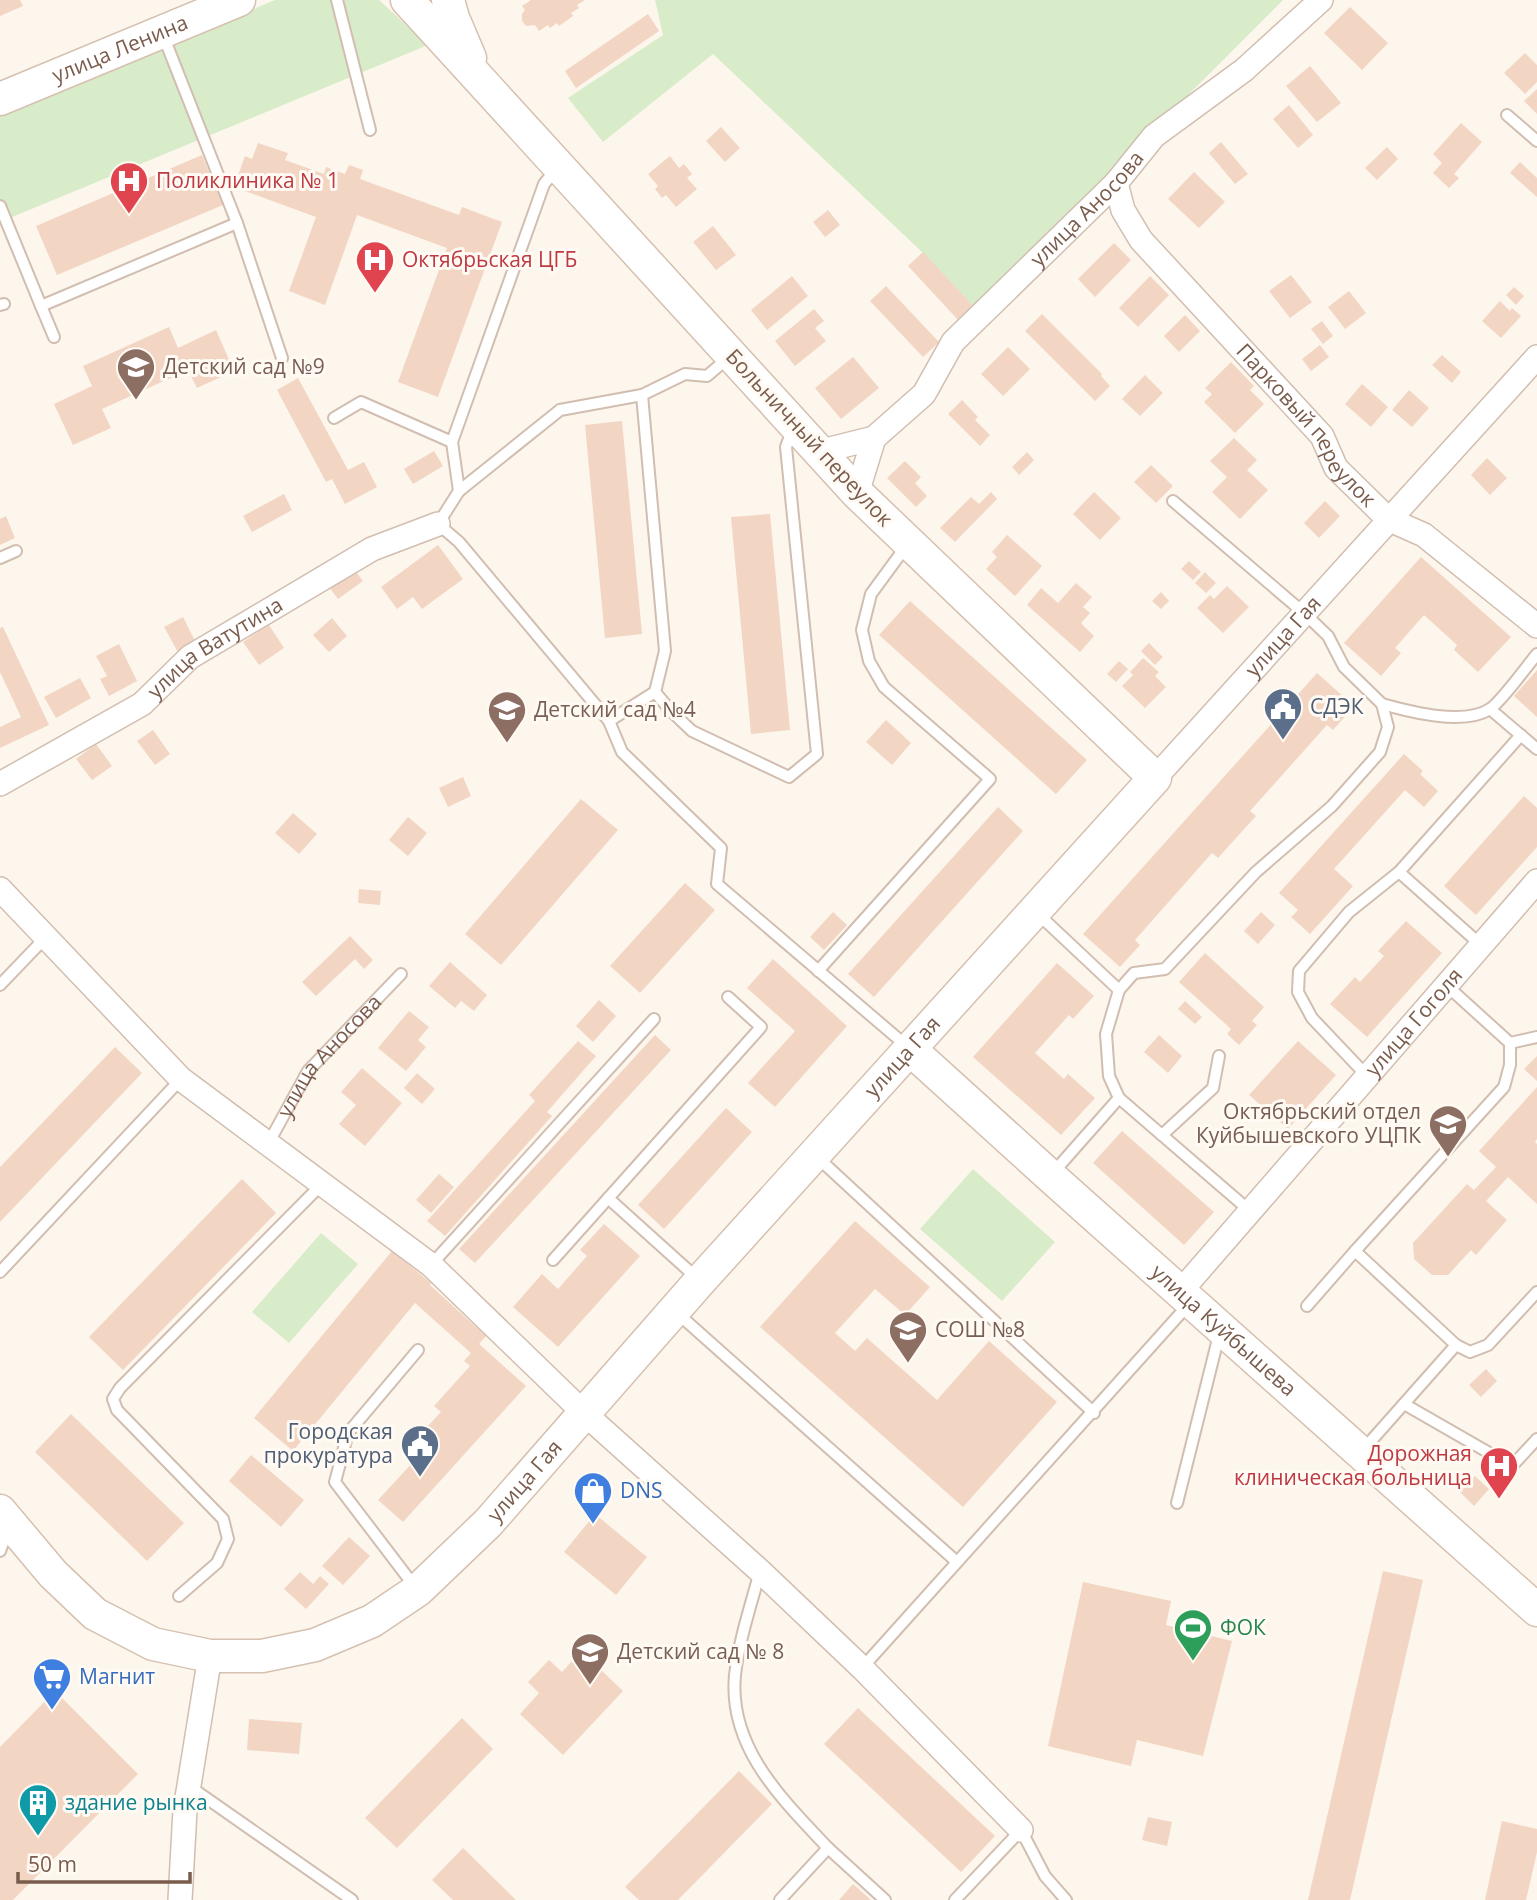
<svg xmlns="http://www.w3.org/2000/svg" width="1537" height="1900" viewBox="0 0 1537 1900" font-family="'Open Sans',sans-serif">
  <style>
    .green { fill: #d8ecc9 }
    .building { fill: #f3d5c3 }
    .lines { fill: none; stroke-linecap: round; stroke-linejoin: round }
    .lane-casing { stroke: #d1beb0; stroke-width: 14 }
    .street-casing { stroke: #d1beb0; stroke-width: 26 }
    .secondary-casing { stroke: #d6c0b0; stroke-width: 35 }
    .lane { stroke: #fff; stroke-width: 10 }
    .street { stroke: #fff; stroke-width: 23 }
    .secondary { stroke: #fff; stroke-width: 32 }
    .labels { text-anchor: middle; stroke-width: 6; stroke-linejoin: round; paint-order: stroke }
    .street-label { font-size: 21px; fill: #7a5c4d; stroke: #fffaf3 }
    .health-label { font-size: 21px; fill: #be3a42; stroke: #fffaf3; text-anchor: start }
    .education-label { font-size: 21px; fill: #785e54; stroke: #fffaf3; text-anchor: start }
    .service-label { font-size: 21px; fill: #4e5e75; stroke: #fffaf3; text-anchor: start }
    .shop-label { font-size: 21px; fill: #366cbe; stroke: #fffaf3; text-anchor: start }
    .leisure-label { font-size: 21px; fill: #27864d; stroke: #fffaf3; text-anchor: start }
    .culture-label { font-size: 21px; fill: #0d838f; stroke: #fffaf3; text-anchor: start }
  </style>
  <rect width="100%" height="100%" fill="#fdf6ec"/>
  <path class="green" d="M275 0H379L428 45 0 222V116Z
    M655 0H1283L975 308 922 252 713 54 603 142 568 98 663 35Z
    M973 1169 1055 1242 1002 1301 920 1229Z
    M321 1233 358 1264 289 1343 252 1312Z"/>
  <path class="building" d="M0 0H20L23 6 0 16Z
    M531 0H585L577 5 579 8 571 13 573 16 559 26 557 23 550 28 548 25 539 31 535 25 526 26 522 21V14L525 10 522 6Z
    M1350 7 1388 43 1362 70 1324 33Z
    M648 14 659 31 576 88 565 71Z
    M1525 53 1537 65V82L1525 94 1504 73Z
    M1310 66 1341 103 1317 122 1286 86Z
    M1537 89V114L1524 101Z
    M1289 105 1313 135 1298 148 1273 119Z
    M1461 123 1482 142 1454 174 1459 178 1449 188 1433 173 1442 163 1433 154Z
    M721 127 740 148 725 162 706 141Z
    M1221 142 1248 174 1235 184 1209 153Z
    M258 143 288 153 285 160 324 174 326 167 345 174 349 165 363 170 360 179 459 215 462 207 502 222 438 397 398 382 447 248 357 215 325 305 289 291 316 217 234 187 245 156 252 159Z
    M1387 147 1398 159 1377 180 1365 168Z
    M202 155 223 205 57 275 36 226Z
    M670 156 679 168 684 164 692 174 687 178 697 189 676 207 666 195 662 198 655 189 658 186 648 174Z
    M1520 162 1537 178V197L1510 173Z
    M1194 172 1225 202 1199 228 1168 199Z
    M828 210 840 225 825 237 813 222Z
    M713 226 736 255 716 270 693 242Z
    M1114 243 1131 260 1095 297 1078 279Z
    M923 252 975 308 960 322 908 266Z
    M1291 275 1312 302 1290 318 1269 291Z
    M792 276 808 296 767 330 751 310Z
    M1150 276 1169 295 1138 327 1119 308Z
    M886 286 939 342 923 357 870 301Z
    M1514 287 1524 296 1516 305 1506 295Z
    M1349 291 1366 313 1345 329 1328 307Z
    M1500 301 1510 311 1512 308 1521 316 1501 338 1482 321Z
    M814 309 824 321 815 328 826 341 795 366 775 341Z
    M1042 314 1102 374 1101 376 1110 386 1095 401 1025 331Z
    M1185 315 1200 331 1179 352 1164 336Z
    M1322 321 1333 336 1323 344 1311 329Z
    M169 327 178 348 216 330 234 371 197 388 188 370 102 409 111 428 73 445 54 404 92 386 83 366Z
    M1320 345 1329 357 1311 371 1302 359Z
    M1008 347 1030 369 1003 396 981 374Z
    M1442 355 1461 372 1452 383 1432 365Z
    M853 357 879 388 841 419 815 388Z
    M1231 362 1254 386 1250 390 1264 404 1235 433 1204 402 1212 394 1205 388Z
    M1145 375 1163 393 1140 416 1122 399Z
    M298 378 348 470 364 462 377 487 345 504 332 479 326 482 277 390Z
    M1362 384 1388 407 1371 427 1345 404Z
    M1409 390 1429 408 1412 427 1392 410Z
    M962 400 978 417 975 420 990 435 980 446 948 414Z
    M622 421 642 634 605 638 585 425Z
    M1234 438 1257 460 1247 470 1268 490 1240 519 1212 492 1227 477 1210 461Z
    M434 451 443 466 413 484 404 469Z
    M1027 452 1034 460 1019 475 1012 467Z
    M1487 458 1507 478 1490 495 1471 475Z
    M905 461 921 477 915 483 927 496 916 507 887 478Z
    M1151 465 1173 486 1156 503 1134 482Z
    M991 492 997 499 955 542 940 528 971 497 979 504Z
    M1094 492 1121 518 1100 540 1073 514Z
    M284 494 292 510 252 532 243 516Z
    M1325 501 1340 516 1319 538 1304 523Z
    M770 514 790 730 751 734 731 517Z
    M6 516 15 538 0 545V519Z
    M1007 535 1042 566 1015 596 986 569 997 557 992 552Z
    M438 545 463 579 422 609 413 597 397 609 381 587Z
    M1421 557 1511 637 1478 672 1454 650 1457 645 1424 615 1395 648 1401 653 1381 676 1344 643Z
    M1189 561 1201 572 1193 580 1181 569Z
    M354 569 363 581 338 599 329 587Z
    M1205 572 1216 583 1206 593 1195 583Z
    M1076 583 1092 597 1083 607 1090 613 1081 623 1094 636 1080 652 1027 605 1041 588 1058 603Z
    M1227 586 1249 607 1223 633 1197 608 1210 595 1214 599Z
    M1161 592 1169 601 1161 609 1152 601Z
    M910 601 1087 760 1056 794 879 635Z
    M183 617 197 645 179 654 164 627Z
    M332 618 347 636 329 652 313 635Z
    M269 625 284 648 259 665 243 642Z
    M3 627 49 725 0 748V727L21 717 0 672V628Z
    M1149 643 1163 657 1155 665 1141 651Z
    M119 644 137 681 109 696 100 679 107 676 96 656Z
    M1143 658 1159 672 1155 676 1166 687 1145 708 1122 686 1133 675 1130 672Z
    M1119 661 1128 669 1116 682 1107 674Z
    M1537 670V717L1514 696Z
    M1317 673 1354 706 1333 730 1327 725 1250 811 1256 816 1218 858 1212 853 1135 940 1140 945 1120 967 1083 934Z
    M80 678 91 698 56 718 44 697Z
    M886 720 911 743 892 765 866 742Z
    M153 730 170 754 155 765 137 741Z
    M96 744 112 766 92 780 76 759Z
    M1404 754 1423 771 1420 774 1438 791 1424 807 1405 790 1334 869 1353 886 1310 934 1291 917 1298 910 1279 893Z
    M463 777 471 796 448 807 439 788Z
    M1524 796 1537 808V847L1476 915 1444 886Z
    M581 799 618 830 501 965 465 934Z
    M998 807 1023 831 874 997 848 974Z
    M293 813 317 834 299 854 275 833Z
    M408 817 427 833 408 856 389 840Z
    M685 883 715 910 640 993 610 966Z
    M359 889 381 891 380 905 358 903Z
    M833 912 847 925 824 950 810 937Z
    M1261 912 1275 925 1258 944 1244 931Z
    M1406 921 1442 953 1367 1037 1330 1004 1355 977 1360 982 1384 956 1378 951Z
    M350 936 373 960 364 969 355 959 316 996 302 982Z
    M1205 953 1264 1007 1252 1021 1257 1025 1239 1045 1227 1034 1231 1029 1179 982Z
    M773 959 847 1026 775 1107 748 1083 795 1031 747 988Z
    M450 962 487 995 474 1011 461 1001 455 1008 429 986Z
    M1057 963 1094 996 1073 1019 1069 1015 1035 1053 1064 1079 1068 1074 1095 1098 1061 1135 973 1057Z
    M599 1000 616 1016 593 1042 576 1026Z
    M1185 1001 1202 1017 1195 1024 1178 1009Z
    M409 1011 429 1027 418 1040 426 1047 406 1071 378 1048Z
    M655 1035 671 1050 475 1263 459 1249Z
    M1159 1035 1182 1056 1168 1073 1144 1052Z
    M578 1041 596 1056 547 1112 552 1116 445 1236 427 1221 535 1101 529 1095Z
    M1298 1041 1336 1075 1288 1129 1249 1095Z
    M115 1047 142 1073 0 1222V1167Z
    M1537 1056V1081L1524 1069Z
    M362 1068 402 1103 365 1146 339 1124 356 1105 341 1092Z
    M417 1073 435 1089 422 1104 404 1088Z
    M1537 1087V1139L1535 1142 1537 1144V1204L1508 1177 1486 1201 1507 1220 1476 1255 1471 1250 1448 1275H1432L1414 1259 1413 1243 1467 1184 1474 1190 1496 1167 1479 1151Z
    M726 1108 752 1132 664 1229 638 1205Z
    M1122 1131 1214 1212 1184 1245 1093 1163Z
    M439 1174 454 1187 431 1213 416 1200Z
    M242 1179 276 1213 123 1370 89 1337Z
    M855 1221 930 1287 905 1315 875 1289 835 1333 855 1351 867 1338 937 1400 989 1341 1057 1402 963 1507 760 1327Z
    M604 1224 640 1256 558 1347 513 1307 542 1274 558 1289 587 1256 580 1250Z
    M392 1251 431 1283 430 1285 486 1336 479 1344 526 1386 403 1522 378 1500 414 1461 404 1452 441 1412 434 1406 470 1366 464 1361 471 1353 415 1303 293 1451 254 1418Z
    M1486 1369 1497 1381 1481 1397 1469 1385Z
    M71 1414 184 1523 147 1561 35 1452Z
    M251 1455 304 1500 281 1527 229 1481Z
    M1475 1476 1489 1489 1474 1506 1460 1492Z
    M595 1514 647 1557 616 1595 564 1552Z
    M349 1537 370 1556 343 1585 322 1566Z
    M1383 1571 1423 1580 1350 1900H1308Z
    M300 1572 313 1584 320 1576 329 1584 306 1609 284 1589Z
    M1083 1582 1171 1601 1166 1625 1232 1641 1203 1756 1137 1740 1131 1766 1048 1746Z
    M581 1651 623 1691 563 1755 520 1714 539 1693 528 1682 549 1660 562 1672Z
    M55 1691 138 1774 13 1900H0V1747Z
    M858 1708 995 1836 961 1872 824 1744Z
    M462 1718 493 1749 397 1848 365 1818Z
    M249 1719 302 1723 299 1754 247 1750Z
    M739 1771 772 1804 678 1900H639L625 1887Z
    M1148 1817 1172 1822 1167 1846 1142 1840Z
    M1502 1821 1537 1829V1852L1526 1900H1485Z
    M463 1848 516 1900H453L432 1880Z
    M853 1884 871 1900H839Z"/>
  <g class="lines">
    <g class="lane-casing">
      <g id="lane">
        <path d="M337 0 370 130"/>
        <path d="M163 35 237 223 282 358"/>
        <path d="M1507 115 1537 141"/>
        <path d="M0 206 41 306 237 223"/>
        <path d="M0 305 4 304"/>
        <path d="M41 306 54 337"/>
        <path d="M728 358 707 376 685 374 642 395 665 651 655 692 670 710 692 731 789 777 817 754 786 447 793 428"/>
        <path d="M642 395 560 410 459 491 438 524 459 542 609 721 622 752 721 848 717 884 909 1048"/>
        <path d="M334 418 361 402 452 442"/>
        <path d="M459 491 452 442 544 184 557 168"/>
        <path d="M1173 501 1304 613 1328 636 1344 667 1382 704 1388 727 1380 752 1332 806 1256 872 1165 969 1134 973 1119 990 1106 1034 1109 1076 1119 1098 1250 1211"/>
        <path d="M0 558 16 551"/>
        <path d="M1382 704C1411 712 1464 726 1490 709 1501 702 1527 666 1537 654"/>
        <path d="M1490 709 1537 749"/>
        <path d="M609 721 655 692"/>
        <path d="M1399 872 1481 945"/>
        <path d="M1037 913 1119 990"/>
        <path d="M818 971 990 779 884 687 869 661 862 630 871 594 907 545"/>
        <path d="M0 985 46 937"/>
        <path d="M1446 985 1510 1043 1537 1037"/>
        <path d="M1510 1043V1065L1504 1087 1355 1251 1456 1345 1470 1352 1488 1345 1537 1292"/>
        <path d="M1367 1076 1312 1018 1298 992 1299 971 1349 912 1399 872 1521 735"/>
        <path d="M1162 1135 1213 1088 1219 1056"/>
        <path id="s1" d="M268 1144 308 1071 401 974"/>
        <path d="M817 1157 1094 1413"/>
        <path d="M1052 1174 1119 1098"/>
        <path d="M608 1198 698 1279"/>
        <path d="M553 1260 761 1027 728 997"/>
        <path d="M431 1265 654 1019"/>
        <path d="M0 1272 181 1079"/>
        <path d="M1307 1306 1355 1251"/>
        <path d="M676 1312 957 1562"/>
        <path d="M1404 1404 1512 1466 1537 1439"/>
        <path d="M1363 1450 1456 1345"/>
        <path d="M1177 1503 1219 1335"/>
        <path d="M0 1551 8 1529"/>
        <path d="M760 1571C751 1605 739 1640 735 1675 728 1748 783 1800 828 1848L780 1900"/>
        <path d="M415 1587 335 1482 348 1433 418 1350"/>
        <path d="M179 1596 217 1563 228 1539 223 1519 117 1410 113 1399 120 1388 322 1184"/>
        <path d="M862 1668 1189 1304"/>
        <path d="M189 1786 352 1900"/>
        <path d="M828 1848 885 1900"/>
        <path d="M955 1900 1021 1830 1045 1876 1066 1900"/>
      </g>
    </g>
    <g class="street-casing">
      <g id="street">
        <path id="s2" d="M1116 183 1123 210 1141 240 1322 436 1336 468 1388 519 1424 535 1537 626"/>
        <path id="s3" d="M818 452 874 438 924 394 953 342 1116 183 1154 136 1244 70 1321 0"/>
        <path d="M857 493 874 438"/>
        <path id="s4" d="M1155 778 1537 357"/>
        <path id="s5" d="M0 784 142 704 190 657 372 549 438 524"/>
        <path d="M0 889 181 1079 431 1265 584 1413 760 1571 862 1668 1021 1830"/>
        <path id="s6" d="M1180 1292 1537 881"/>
        <path d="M180 1900 185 1810 210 1656"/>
      </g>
    </g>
    <g class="secondary-casing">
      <g id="secondary">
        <path d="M448 0 453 18 470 58"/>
        <path id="s7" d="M0 99 239 0"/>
        <path id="s8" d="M911 1050 1050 1176 1537 1610"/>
        <path id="s9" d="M0 1511 53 1574 95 1614 153 1644 210 1656H262L315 1645 372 1621 418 1590 488 1523 700 1281 1155 778 857 493 407 0"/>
      </g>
    </g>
    <use href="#lane" class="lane"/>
    <use href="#street" class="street"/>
    <use href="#secondary" class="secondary"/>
  </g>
  <defs>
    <g id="hospital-pin" transform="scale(2.0125)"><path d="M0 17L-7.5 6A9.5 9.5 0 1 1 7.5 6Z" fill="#e0444e" stroke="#fffaf3"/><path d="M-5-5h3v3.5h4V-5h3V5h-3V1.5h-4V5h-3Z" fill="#fff"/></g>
    <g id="school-pin" transform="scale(2.0125)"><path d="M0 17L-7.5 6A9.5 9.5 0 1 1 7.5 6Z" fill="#8d6e63" stroke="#fffaf3"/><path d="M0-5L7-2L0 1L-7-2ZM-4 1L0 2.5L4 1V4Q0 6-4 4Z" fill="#fff"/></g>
    <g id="civic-pin" transform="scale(2.0125)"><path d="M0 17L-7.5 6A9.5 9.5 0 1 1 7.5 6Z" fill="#5c6f8a" stroke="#fffaf3"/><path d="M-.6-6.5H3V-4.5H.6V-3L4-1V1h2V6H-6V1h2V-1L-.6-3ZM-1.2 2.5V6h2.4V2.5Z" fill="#fff"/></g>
    <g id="university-pin" transform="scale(2.0125)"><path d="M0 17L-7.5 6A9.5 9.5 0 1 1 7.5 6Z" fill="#8d6e63" stroke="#fffaf3"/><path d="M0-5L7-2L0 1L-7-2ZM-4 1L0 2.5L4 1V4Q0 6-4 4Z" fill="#fff"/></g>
    <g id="shop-pin" transform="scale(2.0125)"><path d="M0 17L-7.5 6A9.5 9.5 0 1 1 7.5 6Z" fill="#3f7fe0" stroke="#fffaf3"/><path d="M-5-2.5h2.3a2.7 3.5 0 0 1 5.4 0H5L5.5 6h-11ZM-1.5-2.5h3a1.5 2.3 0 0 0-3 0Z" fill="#fff"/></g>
    <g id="stadium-pin" transform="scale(2.0125)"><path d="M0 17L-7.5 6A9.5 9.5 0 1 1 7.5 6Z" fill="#2e9e5b" stroke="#fffaf3"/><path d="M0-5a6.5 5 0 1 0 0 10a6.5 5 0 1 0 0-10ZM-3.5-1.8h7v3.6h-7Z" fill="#fff"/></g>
    <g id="supermarket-pin" transform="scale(2.0125)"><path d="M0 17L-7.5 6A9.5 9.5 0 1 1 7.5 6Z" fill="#3f7fe0" stroke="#fffaf3"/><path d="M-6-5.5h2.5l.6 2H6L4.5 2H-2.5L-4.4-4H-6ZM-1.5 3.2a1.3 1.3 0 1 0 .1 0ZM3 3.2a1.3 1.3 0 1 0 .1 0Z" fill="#fff"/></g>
    <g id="building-pin" transform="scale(2.0125)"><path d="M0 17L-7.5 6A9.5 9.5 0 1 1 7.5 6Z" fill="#0f9aa8" stroke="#fffaf3"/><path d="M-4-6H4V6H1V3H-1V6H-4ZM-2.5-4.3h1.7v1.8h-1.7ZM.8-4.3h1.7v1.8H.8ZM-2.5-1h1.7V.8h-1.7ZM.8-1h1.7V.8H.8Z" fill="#fff"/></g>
  </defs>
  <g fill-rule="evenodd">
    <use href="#hospital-pin" x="129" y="181"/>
    <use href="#hospital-pin" x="375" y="260"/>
    <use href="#school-pin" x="136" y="367"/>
    <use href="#civic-pin" x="1283" y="707"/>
    <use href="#school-pin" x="507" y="710"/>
    <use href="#university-pin" x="1448" y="1124"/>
    <use href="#school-pin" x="908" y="1330"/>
    <use href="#civic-pin" x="420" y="1444"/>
    <use href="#hospital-pin" x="1499" y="1466"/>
    <use href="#shop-pin" x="593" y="1491"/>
    <use href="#stadium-pin" x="1193" y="1628"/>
    <use href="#school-pin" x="590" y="1652"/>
    <use href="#supermarket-pin" x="52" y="1677"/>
    <use href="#building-pin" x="38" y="1803"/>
  </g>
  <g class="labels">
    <g class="street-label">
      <text dy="7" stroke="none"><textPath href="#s7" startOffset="130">улица Ленина</textPath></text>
      <text dy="7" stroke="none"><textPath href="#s3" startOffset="373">улица Аносова</textPath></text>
      <text dy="7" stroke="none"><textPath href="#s2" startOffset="312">Парковый переулок</textPath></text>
      <text transform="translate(809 438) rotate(47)" y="7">Больничный переулок</text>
      <text dy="7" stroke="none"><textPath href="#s4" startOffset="191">улица Гая</textPath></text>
      <text dy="7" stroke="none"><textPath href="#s5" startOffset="256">улица Ватутина</textPath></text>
      <text dy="7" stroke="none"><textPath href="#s6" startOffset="357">улица Гоголя</textPath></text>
      <text dy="7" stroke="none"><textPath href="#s1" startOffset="108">улица Аносова</textPath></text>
      <text dy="7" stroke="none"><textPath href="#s9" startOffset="1208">улица Гая</textPath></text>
      <text dy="7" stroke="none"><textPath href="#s8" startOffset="420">улица Куйбышева</textPath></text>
      <text dy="7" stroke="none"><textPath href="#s9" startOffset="640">улица Гая</textPath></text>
    </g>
    <g class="health-label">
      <text x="156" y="188">Поликлиника № 1</text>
      <text x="402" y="267">Октябрьская ЦГБ</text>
      <text x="1472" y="1461" text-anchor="end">Дорожная<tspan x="1472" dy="24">клиническая больница</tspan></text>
    </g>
    <g class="education-label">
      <text x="163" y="374">Детский сад №9</text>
      <text x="534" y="717">Детский сад №4</text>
      <text x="1421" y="1119" text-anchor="end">Октябрьский отдел<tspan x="1421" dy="24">Куйбышевского УЦПК</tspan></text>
      <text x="935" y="1337">СОШ №8</text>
      <text x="617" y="1659">Детский сад № 8</text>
    </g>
    <g class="service-label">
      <text x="1310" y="714">СДЭК</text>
      <text x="393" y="1439" text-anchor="end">Городская<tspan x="393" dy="24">прокуратура</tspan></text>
    </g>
    <g class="shop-label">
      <text x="620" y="1498">DNS</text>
      <text x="79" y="1684">Магнит</text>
    </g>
    <g class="leisure-label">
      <text x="1220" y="1635">ФОК</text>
    </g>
    <g class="culture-label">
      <text x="65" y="1810">здание рынка</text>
    </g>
  </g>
  <path d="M18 1872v10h172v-10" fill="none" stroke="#7a5c4d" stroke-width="3.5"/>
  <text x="28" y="1872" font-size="21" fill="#7a5c4d" stroke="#fffaf3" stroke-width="5" paint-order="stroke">50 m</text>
</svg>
